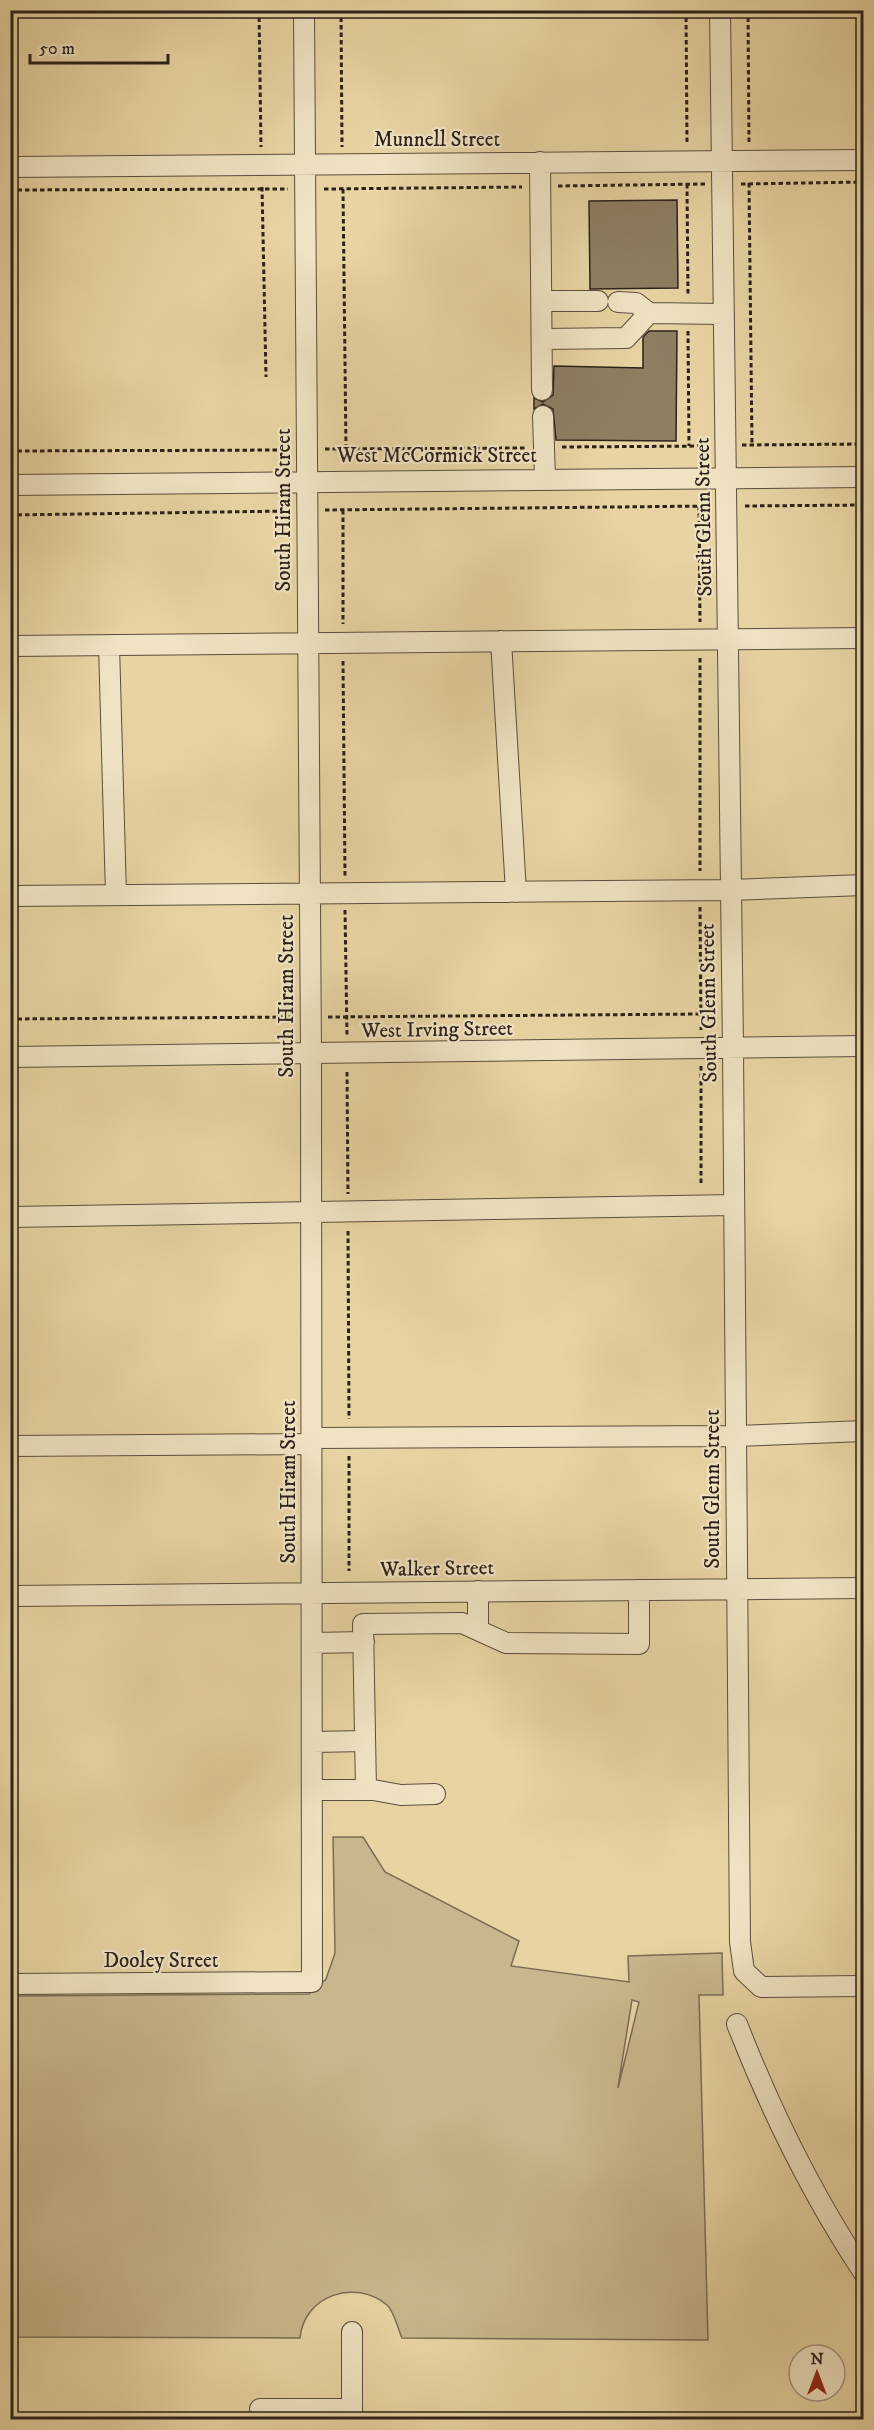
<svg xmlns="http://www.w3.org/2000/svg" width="874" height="2430" viewBox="0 0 874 2430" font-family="'IM FELL DW Pica',serif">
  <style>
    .green { fill: #c8b68c; stroke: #7a6c54; stroke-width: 1.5; fill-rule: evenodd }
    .building { fill: #8e7e62; stroke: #2c211b; stroke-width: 1.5 }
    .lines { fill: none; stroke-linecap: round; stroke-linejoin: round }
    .minor-casing { stroke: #5b4e3d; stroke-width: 22 }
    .path { stroke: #2c211b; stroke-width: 3; stroke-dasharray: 4.5 3; stroke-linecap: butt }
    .minor { stroke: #f0e3c3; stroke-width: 20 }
    .labels { text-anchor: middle; stroke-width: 4.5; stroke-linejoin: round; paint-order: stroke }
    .street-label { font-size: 21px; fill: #2c211b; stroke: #f0e3c3 }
  </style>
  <rect width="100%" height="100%" fill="#e8d4a3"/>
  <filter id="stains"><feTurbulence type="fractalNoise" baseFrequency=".00333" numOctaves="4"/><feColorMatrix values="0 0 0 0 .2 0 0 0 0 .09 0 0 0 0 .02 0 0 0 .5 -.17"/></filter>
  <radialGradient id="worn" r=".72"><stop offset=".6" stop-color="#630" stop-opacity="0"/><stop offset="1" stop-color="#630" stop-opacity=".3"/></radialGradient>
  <path class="green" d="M333 1837H363L385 1872 519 1941 511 1966 629 1982 628 1956 722 1953 723 1995H699L708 2340 402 2338C398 2329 394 2311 387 2305 354 2278 304 2296 300 2338L11 2337 10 1996 309 1994 326 1979 335 1953ZM632 2000 639 2002 618 2088V2087Z"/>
  <path class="building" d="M677 200 678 288 590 289 589 201Z
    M649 331H677L676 441 556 440 553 409 543 404 534 409V398L543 402 553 395 554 366 643 368V337Z"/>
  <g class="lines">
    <g class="minor-casing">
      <path id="minor" d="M720 10 733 1048 740 1942 744 1971 761 1987 864 1986
        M540 162 542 390
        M10 167 864 160
        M542 301H598
        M618 302 636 303 649 313
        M543 339 626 338 649 313 724 314
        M543 416 545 479
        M10 485 864 477
        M501 641 516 892
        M109 645 116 895
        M10 646 864 638
        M10 896 731 890 864 885
        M10 1057 864 1046
        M10 1217 734 1205
        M312 1438 736 1436 864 1431
        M10 1446 312 1444
        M478 1591V1629
        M10 1596 864 1588
        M312 1643 364 1642
        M313 1742 365 1741
        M313 1790H373L401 1795 435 1794
        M366 1790 363 1624 462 1623 506 1643 639 1644V1590
        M10 1984 312 1982 311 1055 304 10
        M737 2024C771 2111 812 2195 864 2273
        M260 2409H352
        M352 2420V2332"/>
    </g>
    <path class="path" d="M259 10 261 147
      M341 10 342 147
      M686 10 687 144
      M748 10 749 144
      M749 183 752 445
      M687 184 688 294
      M741 184 864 182
      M558 186 705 184
      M262 187 266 377
      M324 189 522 187
      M343 189 346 449
      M10 190 288 189
      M688 331 689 446
      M742 445 864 444
      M562 447 709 446
      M325 449 526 448
      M10 451 289 450
      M699 506 700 622
      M745 506 864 505
      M325 510 709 506
      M343 510V624
      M10 515 289 511
      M700 658V871
      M343 661 345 876
      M700 907 701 1030
      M345 910 347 1035
      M328 1017 701 1014
      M10 1019 294 1017
      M701 1066V1185
      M347 1072 348 1194
      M348 1231 349 1419
      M349 1456V1571"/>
    <use href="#minor" class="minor"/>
  </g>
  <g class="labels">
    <g class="street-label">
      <text x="437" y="146">Munnell Street</text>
      <text x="437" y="462">West McCormick Street</text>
      <text transform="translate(283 510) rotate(-90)" y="7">South Hiram Street</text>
      <text transform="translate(703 517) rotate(-91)" y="7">South Glenn Street</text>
      <text transform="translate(286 996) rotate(-90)" y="7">South Hiram Street</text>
      <text transform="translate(708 1003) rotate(-91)" y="7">South Glenn Street</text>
      <text transform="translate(437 1029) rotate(-1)" y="7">West Irving Street</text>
      <text transform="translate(288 1482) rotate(-90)" y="7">South Hiram Street</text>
      <text transform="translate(712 1489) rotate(-90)" y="7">South Glenn Street</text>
      <text transform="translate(437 1568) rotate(-1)" y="7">Walker Street</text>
      <text x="161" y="1967">Dooley Street</text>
    </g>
  </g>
  <rect width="874" height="2430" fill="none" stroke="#e8d4a3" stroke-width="36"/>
  <rect x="12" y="12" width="850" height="2406" fill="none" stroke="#2c211b" stroke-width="3"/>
  <rect x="18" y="18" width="838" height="2394" fill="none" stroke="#2c211b" stroke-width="1.5"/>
  <g transform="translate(817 2373)"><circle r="28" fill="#f0e3c3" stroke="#a29580" stroke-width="1.5"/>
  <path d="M0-4.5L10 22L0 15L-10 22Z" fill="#8f2418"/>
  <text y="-9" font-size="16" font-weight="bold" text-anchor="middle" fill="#2c211b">N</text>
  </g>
  <path d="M30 54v9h138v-9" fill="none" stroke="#2c211b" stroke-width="3"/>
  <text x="39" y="54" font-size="18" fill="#2c211b" stroke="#f0e3c3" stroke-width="4.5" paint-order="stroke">50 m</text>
  <rect width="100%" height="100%" filter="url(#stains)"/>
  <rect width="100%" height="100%" fill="url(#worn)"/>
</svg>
